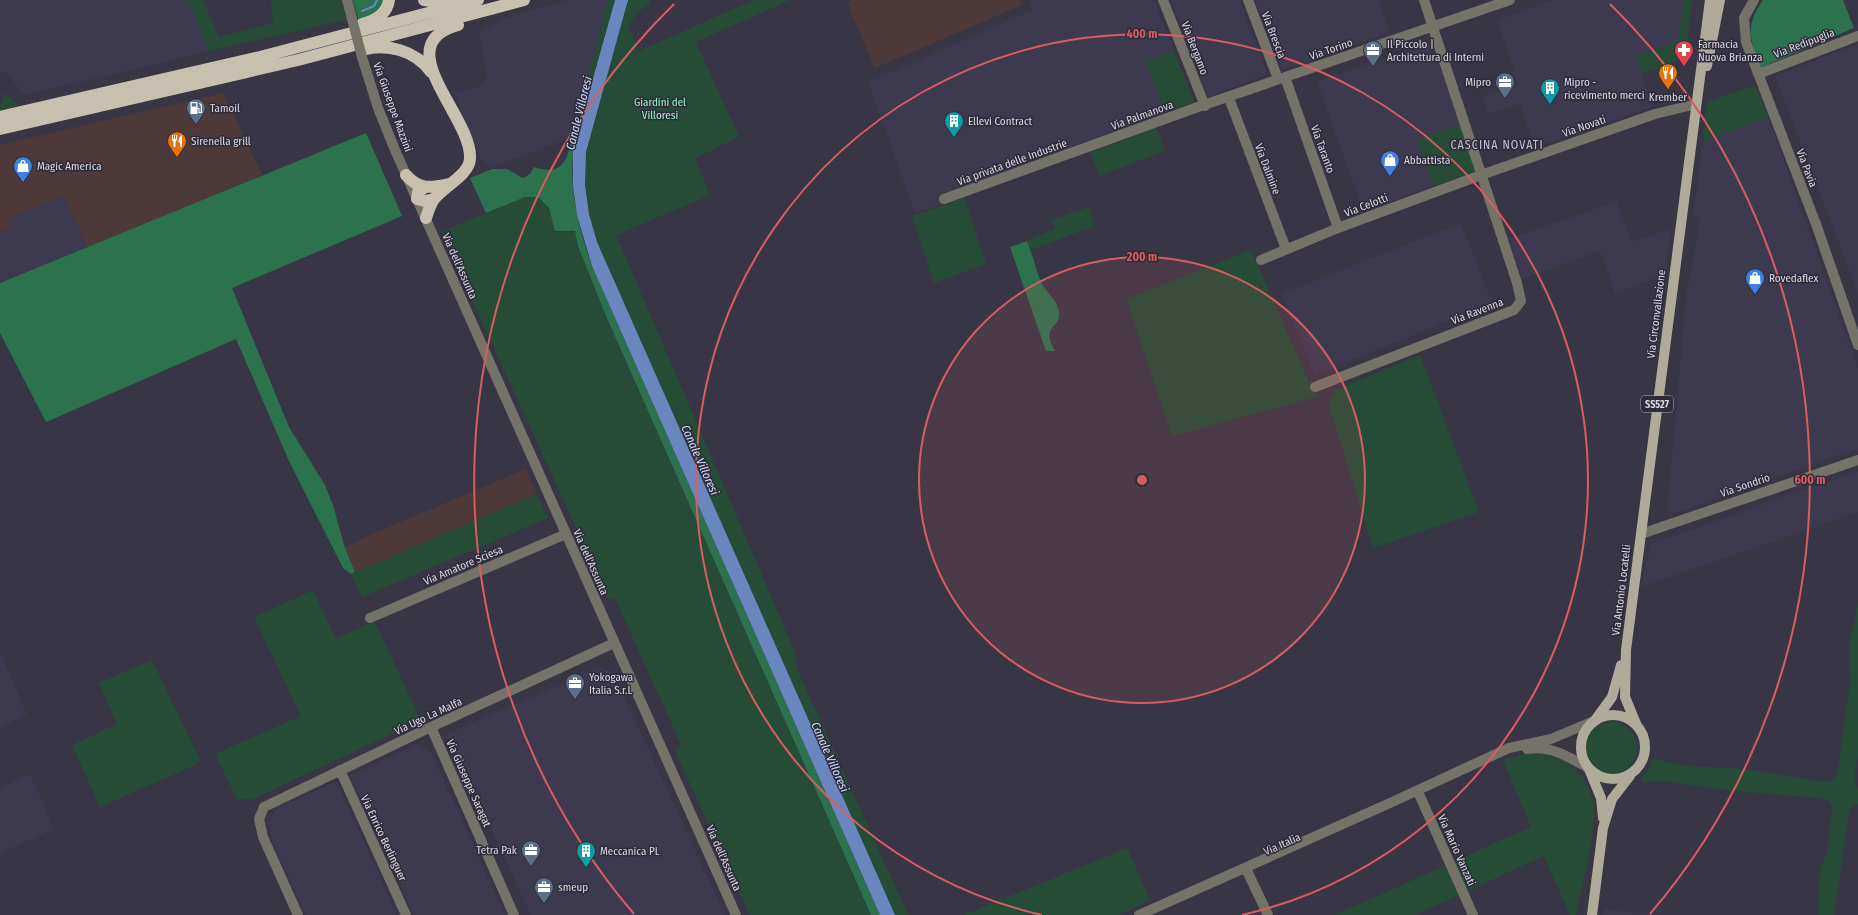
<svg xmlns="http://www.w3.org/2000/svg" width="1858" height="915" viewBox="0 0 1858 915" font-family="'Fira Sans Condensed',sans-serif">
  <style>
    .commercial { fill: #4e393a }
    .built { fill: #3d3a50 }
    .green { fill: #264c37 }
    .forest { fill: #2c724f }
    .water { fill: #6986be }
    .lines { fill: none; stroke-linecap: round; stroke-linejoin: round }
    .stream { stroke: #6986be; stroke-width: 2 }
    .minor { stroke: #75726a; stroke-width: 10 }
    .major { stroke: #b0aa9b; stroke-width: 10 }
    .highway { stroke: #c8c0ae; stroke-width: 12 }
    .minor-bridge { stroke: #75726a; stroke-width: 10 }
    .ring { fill: none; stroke: #d85d60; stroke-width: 2 }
    .labels { text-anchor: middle; stroke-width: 3; stroke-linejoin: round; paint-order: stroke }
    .shield { fill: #2e2b3a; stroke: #a7a6b1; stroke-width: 1 }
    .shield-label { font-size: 10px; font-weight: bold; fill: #dbdae4 }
    .street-label { font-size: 11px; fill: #dbdae4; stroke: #2e2b3a }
    .poi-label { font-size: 11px; fill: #dbdae4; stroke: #2e2b3a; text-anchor: start }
    .park-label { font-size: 11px; fill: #95f8c1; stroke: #2e2b3a }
    .water-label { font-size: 12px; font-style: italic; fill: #cddeff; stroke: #2e2b3a }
    .neighbourhood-label { font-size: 12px; letter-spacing: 1px; fill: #c3c0d4; stroke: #2e2b3a }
    .centre { fill: #d85d60; stroke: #2e2b3a; stroke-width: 2 }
    .ring-label { font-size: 12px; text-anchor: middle; font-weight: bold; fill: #d85d60; stroke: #2e2b3a; stroke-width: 3; stroke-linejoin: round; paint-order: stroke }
  </style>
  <rect width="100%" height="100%" fill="#383645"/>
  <path class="commercial" d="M852 0H1020L1022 5 875 68 847 3Z
    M223 93 262 175 87 248 63 196 9 218 13 227 0 232V145Z
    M526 469 537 494 355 572 345 548 370 535Z"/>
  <path class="built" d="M0 0H188L209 51 26 95 22 93 6 71 0 73Z
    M567 0H608L572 137 493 167 480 158 454 93 479 87 487 77 479 32 493 26 502 19Z
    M1029 0H1154L1174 51 1146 62 1166 113 943 195 946 203 915 213 868 82 1033 10Z
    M1171 0H1239L1267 74 1209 97Z
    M1255 0H1379L1389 32 1282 70Z
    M1553 0H1684L1678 41 1636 56 1652 107 1535 147 1520 104 1489 114 1483 96 1518 84 1497 20Z
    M1433 41 1460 124 1417 140 1433 186 1364 212 1317 82Z
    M1858 44V293L1775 76Z
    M1768 117 1858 369V448L1667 516 1686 299 1700 217 1693 216 1703 141Z
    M63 196 87 248 0 283V232L13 227 9 218Z
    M1617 201 1631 242 1671 229 1666 274 1615 293 1600 251 1522 279 1508 239Z
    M1461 223 1492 303 1315 375 1281 294Z
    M1858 471V512L1641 587 1651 544Z
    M0 652 27 715 0 727Z
    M597 668 612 671 725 915H531L447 734Z
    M416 745 431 752 505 915H414L350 775Z
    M30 774 54 829 0 853V788Z
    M334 783 339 787 397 915H306L272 841 269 823 274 811 278 807Z
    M1604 909 1654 915H1603Z"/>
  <path class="green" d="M188 0H203L219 37 273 23 271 0H341L346 20 209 51Z
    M608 0H615L576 138 572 137Z
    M628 0H650L649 4 637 13 628 26 639 51 754 0H790L696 42 739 137 695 158 710 195 616 235 794 650 798 671 908 915H895L597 242 589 214 585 185 586 152Z
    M1684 0H1692L1686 52C1679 65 1655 69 1642 73L1636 56 1678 41Z
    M1174 51 1194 102 1166 113 1146 62Z
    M1755 85 1768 117 1703 141 1707 102Z
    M5 93 20 106 0 110V105Z
    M1460 124 1476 171 1433 186 1417 140Z
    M1156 128 1165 151 1099 176 1090 152Z
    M525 197H538L549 208 555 231 575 232 578 246 606 316 871 915H750L674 749 681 745 615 598 609 600 441 232Z
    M964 198 986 264 934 283 912 216Z
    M1089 207 1094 226 1031 250 1027 241 1055 229 1051 220Z
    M1251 250 1312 389 1320 396 1172 436 1126 299Z
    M1420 355 1479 512 1373 548 1328 403 1336 390Z
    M537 494 548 518 362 597 351 574Z
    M313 590 336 639 374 621 421 720 253 799H237L215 754 301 716 254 617Z
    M1858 604V756L1854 781 1858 788V804L1852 806 1849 811 1834 915H1818L1820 869 1827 854 1832 807 1829 801 1821 798 1733 791 1663 781H1642L1640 779 1648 770 1653 756C1675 769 1706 766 1732 768 1763 771 1795 778 1826 782L1834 780 1837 773 1850 682 1849 644Z
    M152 660 200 760 195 765 100 807 72 745 117 724 99 683Z
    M1585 748a26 26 0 1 1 52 0a26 26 0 1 1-52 0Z
    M1529 752 1547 754 1566 762 1582 776 1593 799 1595 811 1590 851 1576 915H1570L1544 856 1415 915H1335L1531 827 1503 760Z
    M1127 848 1150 900 1119 915H964Z"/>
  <path class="forest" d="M353 0H385L382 9 359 22Z
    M1763 0H1843L1854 28 1762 67 1759 65C1750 38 1745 25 1763 0Z
    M366 133 402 216 232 288 289 427 325 485 333 505 345 548 355 572 351 574 343 568 289 461 236 339 46 422 0 333V283Z
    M572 137 576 138C566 181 578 226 592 266L880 915H871L606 316 578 246 575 231H555L549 208 538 197H525L486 213 470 178 492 169H507L523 178 530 174 534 167C562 176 567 162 572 137Z
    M1027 241C1033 255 1036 271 1042 284 1048 295 1058 300 1059 313 1061 329 1040 324 1055 351H1046L1010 247Z"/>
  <path class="water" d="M615 0H628L586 152 585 185 589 214 597 242 895 915H880L592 266 577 215 573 186V150Z"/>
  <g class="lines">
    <path class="stream" d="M362 11 374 6 377 0"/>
    <path class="minor" d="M347 0 352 19
      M1163 0 1205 106
      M1248 0 1278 79
      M1754 0 1744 18 1746 42 1816 224 1858 345
      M362 57 378 108 395 150 736 915
      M1758 74 1858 36
      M1285 77 1338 228
      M1229 98 1286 249
      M944 199 1198 107 1510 0
      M1261 260 1338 228 1481 175 1655 114 1688 106H1696
      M1315 387 1514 310 1521 301 1517 283 1424 0
      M1641 534 1858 460
      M370 618 566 534
      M431 727 514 915
      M1527 749C1550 745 1569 757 1588 768
      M340 770 406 915
      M1419 794 1473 915
      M1248 873 1268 915
      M298 915 263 837 259 819 264 807 431 727 614 643
      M1139 915 1390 803 1509 748 1551 739 1596 720"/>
    <path class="major" d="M1707 66 1720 0
      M1581 747a32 32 0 1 1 64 0a32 32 0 1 1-64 0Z
      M1596 719 1612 697 1621 665
      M1637 726 1625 697 1626 650 1710 0
      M1589 769 1601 798 1603 818
      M1592 915 1603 828 1612 799 1630 776"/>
    <path class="highway" d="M424 0 439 2 453 0
      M362 24C375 21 387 14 389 0
      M362 50C387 43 415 50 431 72
      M0 117 260 57 478 0
      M0 129 298 60 524 0
      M406 175C419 190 430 188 449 184
      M425 187 418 192 417 199 425 201 434 199
      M426 218C428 212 430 205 434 199 444 186 469 175 470 159 473 117 386 45 458 25"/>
    <path class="minor-bridge" d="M352 19 362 57"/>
  </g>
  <circle cx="1142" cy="480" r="223" fill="#d85d60" fill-opacity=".12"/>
  <g class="ring">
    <circle cx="1142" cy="480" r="223"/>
    <path d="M1042 915A446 446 0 1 1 1242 915"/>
    <path d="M634 914A668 668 0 0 1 674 4M1610 4A668 668 0 0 1 1650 914"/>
  </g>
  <defs>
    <g id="office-pin" transform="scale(1)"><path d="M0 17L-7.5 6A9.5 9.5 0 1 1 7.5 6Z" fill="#5c6f8a" stroke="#2e2b3a"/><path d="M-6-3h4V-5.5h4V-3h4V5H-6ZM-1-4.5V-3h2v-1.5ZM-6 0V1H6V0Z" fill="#fff"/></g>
    <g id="pharmacy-pin" transform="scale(1)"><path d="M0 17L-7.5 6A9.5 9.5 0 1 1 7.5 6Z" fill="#e0444e" stroke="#2e2b3a"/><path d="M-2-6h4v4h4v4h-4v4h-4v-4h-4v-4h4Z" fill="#fff"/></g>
    <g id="restaurant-pin" transform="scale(1)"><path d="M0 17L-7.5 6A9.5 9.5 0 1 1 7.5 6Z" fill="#e8710a" stroke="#2e2b3a"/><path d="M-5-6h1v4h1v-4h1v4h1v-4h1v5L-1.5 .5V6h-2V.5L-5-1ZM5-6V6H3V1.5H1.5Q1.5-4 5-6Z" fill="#fff"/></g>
    <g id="building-pin" transform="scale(1)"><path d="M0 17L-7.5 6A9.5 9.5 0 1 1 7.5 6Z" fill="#0f9aa8" stroke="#2e2b3a"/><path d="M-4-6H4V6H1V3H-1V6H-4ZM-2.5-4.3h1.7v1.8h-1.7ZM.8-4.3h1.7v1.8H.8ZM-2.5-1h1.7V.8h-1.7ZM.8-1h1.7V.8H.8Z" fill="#fff"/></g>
    <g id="fuel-pin" transform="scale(1)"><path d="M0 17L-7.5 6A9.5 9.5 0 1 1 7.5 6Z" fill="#5c6f8a" stroke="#2e2b3a"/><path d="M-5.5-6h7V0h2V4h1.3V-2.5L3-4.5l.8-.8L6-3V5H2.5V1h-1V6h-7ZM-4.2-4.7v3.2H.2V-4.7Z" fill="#fff"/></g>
    <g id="shop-pin" transform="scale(1)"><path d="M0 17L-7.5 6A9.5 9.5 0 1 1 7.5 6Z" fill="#3f7fe0" stroke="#2e2b3a"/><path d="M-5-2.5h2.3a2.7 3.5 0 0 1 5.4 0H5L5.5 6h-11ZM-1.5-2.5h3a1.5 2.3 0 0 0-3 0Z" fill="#fff"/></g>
  </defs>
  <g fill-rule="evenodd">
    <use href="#office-pin" x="1373" y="50"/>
    <use href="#pharmacy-pin" x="1684" y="50"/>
    <use href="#restaurant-pin" x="1668" y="73"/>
    <use href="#office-pin" x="1505" y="82"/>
    <use href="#building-pin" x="1550" y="88"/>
    <use href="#fuel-pin" x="196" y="108"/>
    <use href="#building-pin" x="954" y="121"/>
    <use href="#restaurant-pin" x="177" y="141"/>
    <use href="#shop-pin" x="1390" y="160"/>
    <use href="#shop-pin" x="23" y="166"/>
    <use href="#shop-pin" x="1755" y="278"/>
    <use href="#office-pin" x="575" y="683"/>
    <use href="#office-pin" x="531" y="850"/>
    <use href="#building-pin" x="586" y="851"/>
    <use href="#office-pin" x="544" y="887"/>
  </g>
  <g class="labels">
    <rect class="shield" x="1641" y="396" width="32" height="16" rx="3"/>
    <g class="shield-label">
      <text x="1657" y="408">SS527</text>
    </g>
    <g class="street-label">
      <text transform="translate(1274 35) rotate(69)" y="4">Via Brescia</text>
      <text transform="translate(1804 43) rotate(-21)" y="4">Via Redipuglia</text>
      <text transform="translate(1195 48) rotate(69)" y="4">Via Bergamo</text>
      <text transform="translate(1331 49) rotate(-19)" y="4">Via Torino</text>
      <text transform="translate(393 107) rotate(70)" y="4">Via Giuseppe Mazzini</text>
      <text transform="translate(1142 115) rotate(-20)" y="4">Via Palmanova</text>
      <text transform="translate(1584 126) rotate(-19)" y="4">Via Novati</text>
      <text transform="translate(1323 149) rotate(70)" y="4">Via Taranto</text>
      <text transform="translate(1012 162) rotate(-20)" y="4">Via privata delle Industrie</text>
      <text transform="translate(1807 168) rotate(69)" y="4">Via Pavia</text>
      <text transform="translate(1268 169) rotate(69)" y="4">Via Dalmine</text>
      <text transform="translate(1366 205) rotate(-21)" y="4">Via Celotti</text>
      <text transform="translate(460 266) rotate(66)" y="4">Via dell'Assunta</text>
      <text transform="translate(1477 311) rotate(-21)" y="4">Via Ravenna</text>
      <text transform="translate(1656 314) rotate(-83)" y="4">Via Circonvallazione</text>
      <text transform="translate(1745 485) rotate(-19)" y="4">Via Sondrio</text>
      <text transform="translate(591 562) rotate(66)" y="4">Via dell'Assunta</text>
      <text transform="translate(463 565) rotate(-23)" y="4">Via Amatore Sciesa</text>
      <text transform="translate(1621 590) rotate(-83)" y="4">Via Antonio Locatelli</text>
      <text transform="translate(428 716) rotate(-25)" y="4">Via Ugo La Malfa</text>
      <text transform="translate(469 783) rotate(66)" y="4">Via Giuseppe Saragat</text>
      <text transform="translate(384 838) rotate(65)" y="4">Via Enrico Berlinguer</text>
      <text transform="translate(1282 844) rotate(-24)" y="4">Via Italia</text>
      <text transform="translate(1457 850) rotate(66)" y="4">Via Mario Vanzati</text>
      <text transform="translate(724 858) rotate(66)" y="4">Via dell'Assunta</text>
    </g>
    <g class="poi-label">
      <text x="1387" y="48">Il Piccolo |<tspan x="1387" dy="13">Architettura di Interni</tspan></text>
      <text x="1698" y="48">Farmacia<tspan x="1698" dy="13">Nuova Brianza</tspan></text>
      <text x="1491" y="86" text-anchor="end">Mipro</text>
      <text x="1564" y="86">Mipro -<tspan x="1564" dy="13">ricevimento merci</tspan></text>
      <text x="1668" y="101" text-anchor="middle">Krember</text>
      <text x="210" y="112">Tamoil</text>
      <text x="968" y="125">Ellevi Contract</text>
      <text x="191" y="145">Sirenella grill</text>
      <text x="1404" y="164">Abbattista</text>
      <text x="37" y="170">Magic America</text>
      <text x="1769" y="282">Rovedaflex</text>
      <text x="589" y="681">Yokogawa<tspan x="589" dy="13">Italia S.r.L</tspan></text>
      <text x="517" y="854" text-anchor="end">Tetra Pak</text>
      <text x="600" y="855">Meccanica PL</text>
      <text x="558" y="891">smeup</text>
    </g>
    <g class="park-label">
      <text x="660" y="106">Giardini del<tspan x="660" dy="13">Villoresi</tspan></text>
    </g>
    <g class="water-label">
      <text transform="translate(579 113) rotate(-76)" y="4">Canale Villoresi</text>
      <text transform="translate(700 460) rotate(66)" y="4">Canale Villoresi</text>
      <text transform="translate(830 757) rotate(66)" y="4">Canale Villoresi</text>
    </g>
    <g class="neighbourhood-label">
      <text x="1497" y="149">CASCINA NOVATI</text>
    </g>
  </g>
  <circle cx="1142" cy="480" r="6" class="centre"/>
  <g class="ring-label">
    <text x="1142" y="38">400 m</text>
    <text x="1142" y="261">200 m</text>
    <text x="1810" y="484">600 m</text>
  </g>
</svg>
